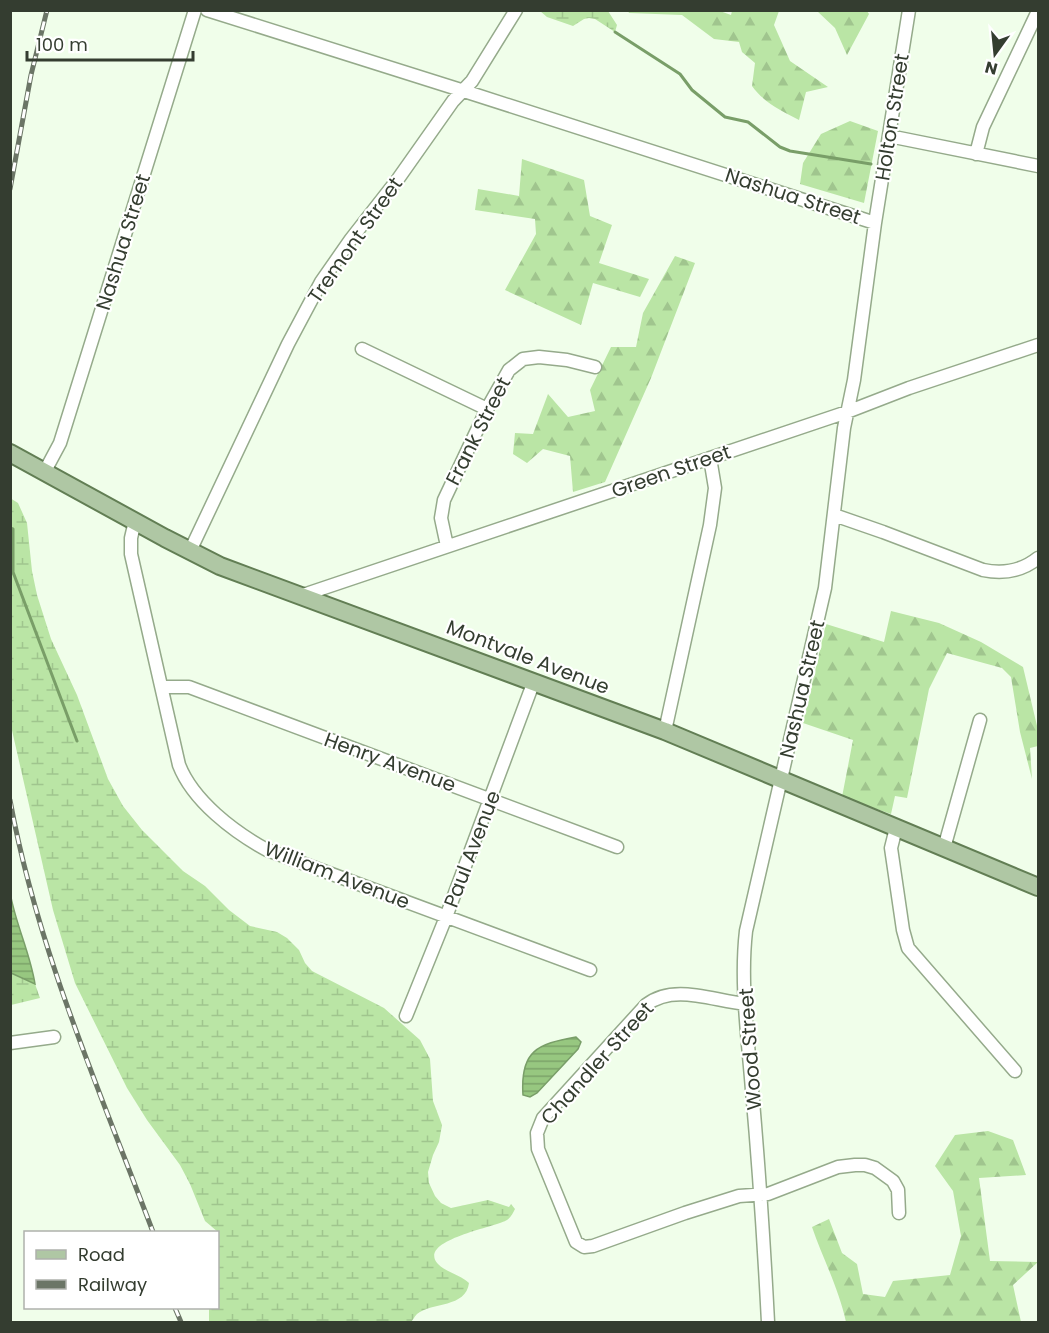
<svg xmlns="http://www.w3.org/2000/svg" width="1049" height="1333" viewBox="0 0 1049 1333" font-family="Poppins,sans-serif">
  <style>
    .forest { fill: url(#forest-firs) }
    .wetland { fill: url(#wetland-marsh) }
    .water { fill: url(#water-rules); stroke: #799e68; stroke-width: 1.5 }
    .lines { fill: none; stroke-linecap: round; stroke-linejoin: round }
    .stream { stroke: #799e68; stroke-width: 3 }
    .minor-casing { stroke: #95aa8b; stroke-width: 15 }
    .major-casing { stroke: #627e54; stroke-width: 20 }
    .minor { stroke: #fff; stroke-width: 12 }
    .major { stroke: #afc7a4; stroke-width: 16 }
    .rail-casing { stroke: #6b7566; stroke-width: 5 }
    .rail { stroke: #fff; stroke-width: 3; stroke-dasharray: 9; stroke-linecap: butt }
    .labels { text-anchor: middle; stroke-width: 4.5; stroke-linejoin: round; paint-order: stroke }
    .street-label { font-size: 20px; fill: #343d30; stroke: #fff }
  </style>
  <defs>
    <pattern id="forest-firs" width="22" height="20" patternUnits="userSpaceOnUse" patternTransform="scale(1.5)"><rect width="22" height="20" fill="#bae5a5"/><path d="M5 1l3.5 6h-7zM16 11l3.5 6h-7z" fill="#a0c58e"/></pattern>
    <pattern id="wetland-marsh" width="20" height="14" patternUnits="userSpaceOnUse" patternTransform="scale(1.5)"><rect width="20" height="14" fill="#bae5a5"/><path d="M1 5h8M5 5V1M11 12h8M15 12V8" fill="none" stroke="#a0c58e"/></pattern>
    <pattern id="water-rules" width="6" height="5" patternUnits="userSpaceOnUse" patternTransform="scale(1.5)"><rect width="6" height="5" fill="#97c780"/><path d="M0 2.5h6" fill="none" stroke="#7ca369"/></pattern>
  </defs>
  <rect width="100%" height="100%" fill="#f0feea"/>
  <path class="forest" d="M720 11 731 15 732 11H779L774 25 790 61 828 87 806 92 799 120C782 111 763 102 752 86L755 63 742 52 739 42 714 39 682 15 629 13 628 11Z
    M817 11H867L869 14 847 55 835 28Z
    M850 121 878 131 864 203 800 184 803 163 821 134Z
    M522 159 584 180 590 216 612 225 599 263 649 279 640 297 593 283 581 325 505 290 536 234 535 219 475 210 478 189 519 196Z
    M675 256 695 263 651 378 605 482 573 492 570 456 543 449 527 463 513 454 515 433 533 434 548 394 568 417 595 411 590 390 611 347H636L643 313Z
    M891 611 939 623 981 642 1023 667 1038 730V746L1030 748 1032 779 1020 732 1011 677 1002 668 947 653 929 689 907 798 895 796 891 814 842 797 853 740 803 723 826 624 884 642Z
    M988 1131 1013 1140 1026 1175 979 1178 990 1261 1038 1262 1013 1285 1021 1322H846C839 1289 823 1259 812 1227L829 1219 842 1253 857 1264 863 1294 885 1297 893 1281 950 1275 961 1236 953 1191 935 1166 955 1135Z"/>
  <path class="wetland" d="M540 11H608L617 25 615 32 595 19 589 18 584 19 573 26 547 17Z
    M10 498 18 503 27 523 32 571 37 595 51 639 77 695 108 779 123 806 142 830 183 871 205 886 229 910 250 926 277 932 287 938 299 950 305 963 312 971 384 1008 420 1040 430 1059 433 1101 442 1125 439 1142 433 1155 428 1172 429 1183 435 1196 441 1203 451 1208 488 1200 509 1207 511 1204 515 1209C513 1213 511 1217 507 1220 497 1227 416 1240 438 1264 447 1273 461 1275 469 1283 466 1308 432 1302 417 1314 414 1317 413 1320 411 1322H209V1308H218V1232L205 1221 190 1184 180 1165 147 1120 127 1088 75 983 53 910 11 726Z
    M11 973 35 984 40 998 11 1005Z"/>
  <path class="water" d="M10 892C15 923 30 952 35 984L11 973Z
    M576 1037 581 1042 578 1049 537 1093 530 1097 523 1095C520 1051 537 1044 576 1037Z"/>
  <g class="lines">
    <path class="stream" d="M615 32 680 74 692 90 725 117 748 122 780 147 790 151 871 164
      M10 528 13 529V572L77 741"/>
    <g class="minor-casing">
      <path id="minor" d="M207 10 464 91 875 223
        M889 136 1038 166
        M976 154 983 127 1038 11
        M362 349 487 409
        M45 471 60 443 195 10
        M834 515 883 532 983 570C1003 574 1022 571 1038 558
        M135 521 131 538V554L179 765C193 801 234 832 267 850L590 970
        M447 546 441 518 444 500 487 409 509 370 523 359 539 357 567 360 595 367
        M190 551 288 344 321 282 351 239 398 179 453 101 472 81 516 10
        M303 595 847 412 909 388 1038 345
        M162 687H189L617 847
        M665 731 710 525 715 488 710 458
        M896 828 891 848 903 930 908 948 1015 1071
        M944 848 980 720
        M746 1004C713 1001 674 983 646 1005L543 1118 537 1133 538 1149 576 1242 584 1247 593 1246 685 1213 739 1196 768 1194 838 1167 855 1165H865L875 1168 893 1181 898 1190 899 1213
        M406 1016 446 917 534 681
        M10 1043 54 1037
        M768 1322C764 1245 759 1168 752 1090 748 1038 740 983 746 931L825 588 844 428 854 380 875 223 909 10"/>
    </g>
    <g class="major-casing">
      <path id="major" d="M10 453 165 538 220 566 665 731 1038 887"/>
    </g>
    <use href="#minor" class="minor"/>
    <use href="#major" class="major"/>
    <g class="rail-casing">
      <path id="rail" d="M10 189 31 75 47 10
        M10 800C37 949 100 1091 153 1232
        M175 1308 181 1322"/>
    </g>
    <use href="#rail" class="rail"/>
  </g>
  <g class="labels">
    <g class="street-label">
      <text transform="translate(892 117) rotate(-81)" y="7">Holton Street</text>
      <text transform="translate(793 196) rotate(18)" y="7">Nashua Street</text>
      <text transform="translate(355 240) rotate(-55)" y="7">Tremont Street</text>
      <text transform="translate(123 242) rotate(-73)" y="7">Nashua Street</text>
      <text transform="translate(478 431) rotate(-63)" y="7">Frank Street</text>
      <text transform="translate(671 471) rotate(-19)" y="7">Green Street</text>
      <text transform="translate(528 657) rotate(21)" y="7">Montvale Avenue</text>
      <text transform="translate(802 689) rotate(-77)" y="7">Nashua Street</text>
      <text transform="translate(390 762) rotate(20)" y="7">Henry Avenue</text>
      <text transform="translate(472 849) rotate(-69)" y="7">Paul Avenue</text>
      <text transform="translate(337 875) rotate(21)" y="7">William Avenue</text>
      <text transform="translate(750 1049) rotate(-94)" y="7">Wood Street</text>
      <text transform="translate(597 1063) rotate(-48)" y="7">Chandler Street</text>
    </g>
  </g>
  <rect width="1049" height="1333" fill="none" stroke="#343d30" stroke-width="24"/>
  <rect x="24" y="1231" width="195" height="78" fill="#ffffff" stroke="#aeb1ac" stroke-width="1.5"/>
  <rect x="36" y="1250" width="30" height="9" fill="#afc7a4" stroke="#aeb1ac" stroke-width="1.5"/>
  <text x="78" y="1261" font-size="18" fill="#343d30">Road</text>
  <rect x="36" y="1280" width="30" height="9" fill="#6b7566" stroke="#aeb1ac" stroke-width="1.5"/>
  <text x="78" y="1291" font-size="18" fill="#343d30">Railway</text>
  <g transform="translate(995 54) rotate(195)" stroke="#ffffff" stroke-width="4.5" paint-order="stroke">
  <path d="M0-4.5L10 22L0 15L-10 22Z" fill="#343d30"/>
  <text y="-9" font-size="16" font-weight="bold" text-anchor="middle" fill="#343d30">N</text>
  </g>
  <path d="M27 51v9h166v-9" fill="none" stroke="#343d30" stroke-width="3"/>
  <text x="36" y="51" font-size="18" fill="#343d30" stroke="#ffffff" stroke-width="4.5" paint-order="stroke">100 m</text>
</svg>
